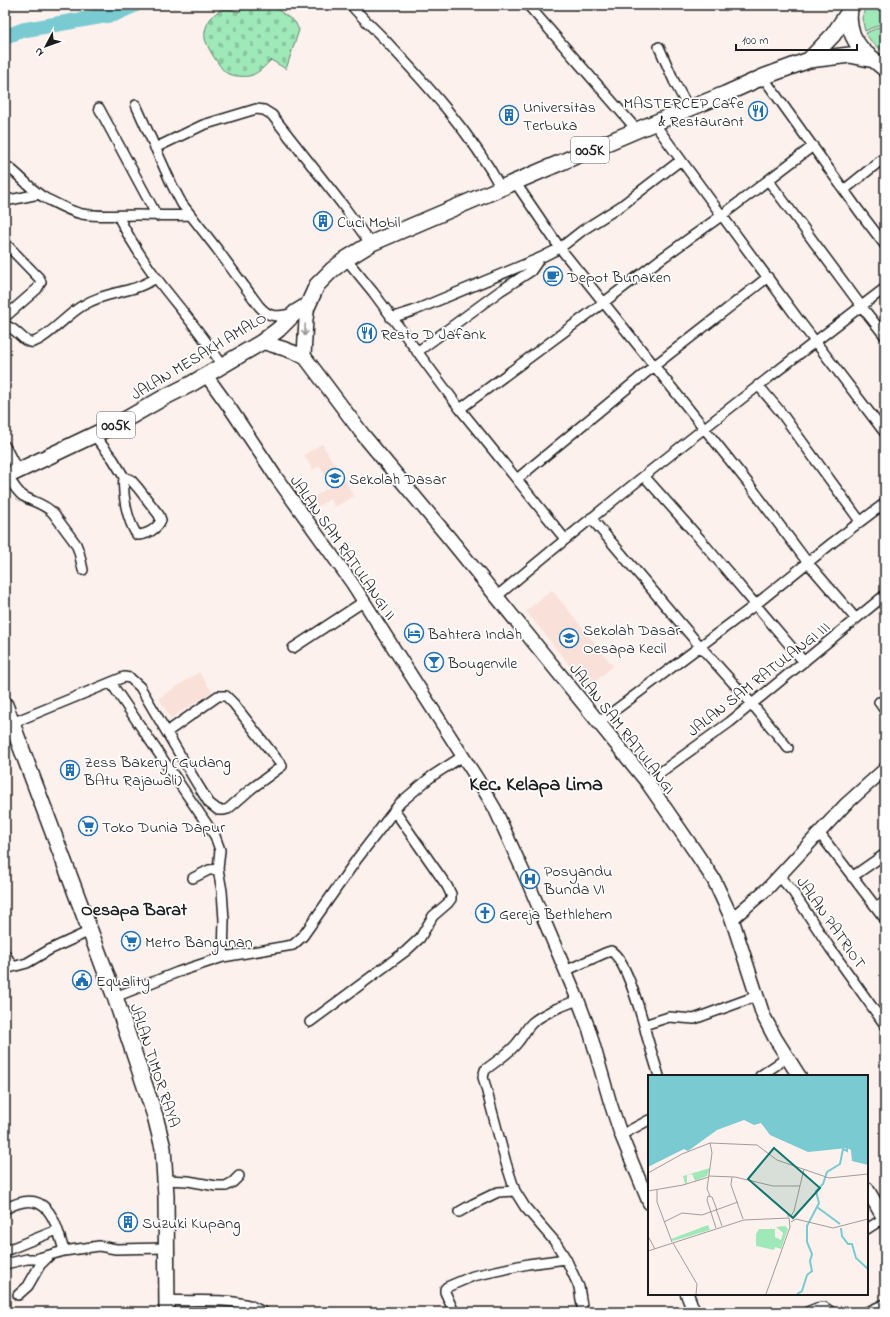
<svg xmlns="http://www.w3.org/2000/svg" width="890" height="1317" viewBox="0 0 890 1317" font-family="'Indie Flower',sans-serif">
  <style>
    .built { fill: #f9e0d8 }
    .cemetery { fill: url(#cemetery-stones); stroke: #5e826a }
    .green { fill: #9fe9b8; stroke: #5e826a }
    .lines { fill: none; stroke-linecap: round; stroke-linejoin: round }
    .river { stroke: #79cad1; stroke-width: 15 }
    .minor-casing { stroke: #1c1c1c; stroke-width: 12 }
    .tertiary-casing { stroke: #1c1c1c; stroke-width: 15 }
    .secondary-casing { stroke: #1c1c1c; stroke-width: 16 }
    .primary-casing { stroke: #1c1c1c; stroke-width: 18 }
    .trunk-casing { stroke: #1c1c1c; stroke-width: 18 }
    .minor { stroke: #fff; stroke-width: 9 }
    .tertiary { stroke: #fff; stroke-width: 12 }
    .secondary { stroke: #fff; stroke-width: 13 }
    .primary { stroke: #fff; stroke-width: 15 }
    .trunk { stroke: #fff; stroke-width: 15 }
    .oneway { stroke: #999 }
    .labels { text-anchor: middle; stroke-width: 3.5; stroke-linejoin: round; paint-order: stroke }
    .shield { fill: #fff; stroke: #606060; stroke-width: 1 }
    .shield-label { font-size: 15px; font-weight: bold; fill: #1c1c1c }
    .poi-label { font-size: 16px; fill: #1c1c1c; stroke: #fff; text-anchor: start }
    .street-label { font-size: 16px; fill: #1c1c1c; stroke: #fff }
    .quarter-label { font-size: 18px; font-weight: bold; fill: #1c1c1c; stroke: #fff }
    .district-label { font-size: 20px; font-weight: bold; fill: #1c1c1c; stroke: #fff }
    .inset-river { fill: none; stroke: #79cad1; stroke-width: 2 }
    .inset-road { fill: none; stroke: #a29c99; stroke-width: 1 }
    .view { fill: #0f766e; fill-opacity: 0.15; stroke: #0f766e; stroke-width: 2 }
    .inset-edge { fill: none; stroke: #1c1c1c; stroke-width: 2 }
  </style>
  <defs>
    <pattern id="cemetery-stones" width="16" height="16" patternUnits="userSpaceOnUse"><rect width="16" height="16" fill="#9fe9b8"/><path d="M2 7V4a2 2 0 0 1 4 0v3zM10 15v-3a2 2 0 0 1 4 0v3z" fill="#88c79e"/></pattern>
  </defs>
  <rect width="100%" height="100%" fill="#fcf1ed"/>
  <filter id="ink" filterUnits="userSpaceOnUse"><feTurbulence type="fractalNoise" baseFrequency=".025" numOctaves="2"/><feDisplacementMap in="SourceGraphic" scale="8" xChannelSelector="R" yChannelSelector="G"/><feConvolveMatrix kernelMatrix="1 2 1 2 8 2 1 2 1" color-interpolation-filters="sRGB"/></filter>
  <g filter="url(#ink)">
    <path class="built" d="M322 444 354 496 335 507 330 499 315 508 310 500 331 486 320 466 313 470 304 455Z
      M552 590 613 666 588 688 526 611Z
      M199 672 212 692 171 718 159 698Z"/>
    <path class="cemetery" d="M246 5H271L295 22 299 30 286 69 271 60C265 66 258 74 249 76 242 77 231 76 225 72 219 66 206 46 205 38 203 26 214 9 227 9 230 9 235 11 239 12Z"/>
    <path class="green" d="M866 5H885C885 12 881 17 883 23L865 31 862 18Z
      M884 25 885 26V51C876 47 870 42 866 33Z"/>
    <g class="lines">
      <path class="river" d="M5 34 10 35 23 30 115 14 135 5"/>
      <g class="minor-casing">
        <path id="minor" d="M351 5C361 17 374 28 385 40 427 85 471 133 501 188
          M528 5 637 130
          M659 47 674 81 689 109
          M763 77 859 211 885 245
          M136 105 172 185 182 204 217 249 259 306C271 320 279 316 295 313
          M99 108 157 216
          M654 123 681 160
          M155 148 203 125 256 109 264 110 272 115 342 204 365 236 372 243
          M5 165C20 174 30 190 45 198 55 203 71 212 82 214 100 217 119 215 137 215 155 215 172 216 190 215
          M768 180 862 307 885 336
          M515 182 560 248 748 483 808 563 856 619
          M844 190 885 157
          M5 201 39 194
          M118 216C129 238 143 260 157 279 179 308 203 334 222 365
          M346 259 373 292 460 409 565 539
          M5 317 37 289 41 282 39 278 6 244
          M391 318 413 311 540 258 560 248 583 230 621 206 681 160 801 323 885 433
          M5 326C17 327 23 344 33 342 45 340 69 313 82 306 98 296 114 294 131 289 140 287 148 282 157 278
          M417 352 500 291 531 271 540 258
          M758 385 779 410 860 521
          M460 409 603 303 658 261 721 216 813 146
          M94 435 113 459 124 477 131 480 138 488 159 515 161 520C157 529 147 535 137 535 127 520 122 494 124 477
          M5 446 17 470
          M8 476C12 483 16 491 23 496 33 502 45 504 53 513L76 544 79 552 83 570
          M644 476 700 539 804 662
          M517 479 654 366 768 277
          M591 518 699 645 752 704 788 748
          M496 597C623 490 753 389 885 288
          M293 648 363 602
          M111 683 215 836 220 850 218 869
          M879 702 885 711
          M12 723 124 677 130 678 140 687 196 782 209 803 218 810H224L228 809 251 789 282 766 234 704 226 696H218L167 732
          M598 723 755 605 832 543 885 503
          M647 782 730 722 885 595
          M820 834 885 919
          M779 876 793 892 830 948 885 1025
          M852 877 885 854
          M193 878 209 870 218 869 222 891 224 920 223 957
          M877 908 885 901
          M5 954 13 967
          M5 969 27 963 49 950 90 931
          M565 971 605 953 611 951C626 960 639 1008 644 1025L669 1017 694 1019 757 996
          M115 997 178 972 223 957 293 945 303 936 357 859 400 803 432 776 463 756
          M578 1000C562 1006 546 1012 533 1022 526 1028 524 1035 518 1042 510 1053 495 1062 485 1070L483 1077 506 1163 515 1191 525 1207 556 1243 566 1259 579 1287 583 1312
          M310 1022 406 951 420 938 433 916 448 903 451 899V894L447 886 394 810
          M644 1025 647 1037 659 1076
          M760 1076 788 1057
          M621 1135 649 1120
          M165 1180 188 1181 216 1186H226L233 1182 239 1176
          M5 1209C46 1186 55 1218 64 1251
          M459 1212 473 1204 498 1192 515 1191
          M867 1229 884 1218
          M5 1251 57 1230
          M5 1264 27 1259H35L64 1251 99 1246 116 1249 166 1248
          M18 1295 28 1286 40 1265 49 1256
          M167 1300C194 1302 223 1298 249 1305 254 1307 259 1310 263 1312
          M454 1312 445 1292V1289L447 1287 473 1276 528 1264 566 1259
          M807 1312 817 1308 824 1307 831 1312
          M867 1312 885 1304"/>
      </g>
      <g class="tertiary-casing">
        <path id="tertiary" d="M206 375 232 411 276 477 352 583 478 780 495 809 527 880 578 1000 589 1029 610 1102 621 1135 649 1203
          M732 919 768 888 845 805 885 769
          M687 1294 694 1312"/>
      </g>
      <g class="secondary-casing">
        <path id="secondary" d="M262 342 285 349 304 356 364 436 450 539 647 782 696 853 714 880 721 895 732 919 763 1015 775 1038 799 1076
          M304 356 306 319 308 305
          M867 1189 885 1220"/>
      </g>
      <g class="primary-casing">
        <path id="primary" d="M851 5C845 27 855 47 873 59
          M809 60 833 35 850 10
          M5 477 121 422 163 398 191 384 262 342 279 329 295 313 308 305 317 285 332 270 346 259 372 243 637 130 725 94 763 77 809 60 850 55 874 60 885 69"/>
      </g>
      <g class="trunk-casing">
        <path id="trunk" d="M5 705 115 997 155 1116 163 1148 166 1196 167 1312"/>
      </g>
      <use href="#minor" class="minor"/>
      <use href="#tertiary" class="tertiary"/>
      <use href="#secondary" class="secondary"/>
      <use href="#primary" class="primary"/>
      <use href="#trunk" class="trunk"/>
    </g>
    <defs><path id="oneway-shaft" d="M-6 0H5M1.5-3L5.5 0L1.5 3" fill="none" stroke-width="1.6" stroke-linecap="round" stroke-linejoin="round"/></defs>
    <use class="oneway" href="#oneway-shaft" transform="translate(305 330) rotate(92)"/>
  </g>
  <defs>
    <g id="restaurant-ring" transform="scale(1)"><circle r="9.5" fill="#fff" stroke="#1f6fb2" stroke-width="1.5"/><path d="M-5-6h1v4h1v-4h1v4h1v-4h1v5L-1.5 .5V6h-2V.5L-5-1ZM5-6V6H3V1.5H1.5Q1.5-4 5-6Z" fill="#1f6fb2"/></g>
    <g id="building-ring" transform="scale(1)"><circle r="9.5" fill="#fff" stroke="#1f6fb2" stroke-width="1.5"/><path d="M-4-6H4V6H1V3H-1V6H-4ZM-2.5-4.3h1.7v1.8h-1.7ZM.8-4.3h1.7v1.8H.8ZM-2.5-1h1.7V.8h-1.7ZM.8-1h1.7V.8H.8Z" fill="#1f6fb2"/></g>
    <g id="cafe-ring" transform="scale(1)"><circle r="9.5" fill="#fff" stroke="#1f6fb2" stroke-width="1.5"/><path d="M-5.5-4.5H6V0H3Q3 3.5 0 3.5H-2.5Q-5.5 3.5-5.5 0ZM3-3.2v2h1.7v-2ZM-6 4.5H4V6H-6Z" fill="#1f6fb2"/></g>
    <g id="school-ring" transform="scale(1)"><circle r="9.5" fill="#fff" stroke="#1f6fb2" stroke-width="1.5"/><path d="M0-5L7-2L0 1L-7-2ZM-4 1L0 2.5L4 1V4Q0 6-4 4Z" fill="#1f6fb2"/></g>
    <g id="hotel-ring" transform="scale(1)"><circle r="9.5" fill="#fff" stroke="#1f6fb2" stroke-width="1.5"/><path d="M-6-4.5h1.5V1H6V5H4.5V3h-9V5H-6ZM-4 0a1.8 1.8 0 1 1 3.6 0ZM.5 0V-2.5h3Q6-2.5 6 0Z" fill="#1f6fb2"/></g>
    <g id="bar-ring" transform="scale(1)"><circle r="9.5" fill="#fff" stroke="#1f6fb2" stroke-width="1.5"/><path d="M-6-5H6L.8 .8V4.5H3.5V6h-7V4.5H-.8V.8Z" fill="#1f6fb2"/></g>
    <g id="supermarket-ring" transform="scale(1)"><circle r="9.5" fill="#fff" stroke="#1f6fb2" stroke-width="1.5"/><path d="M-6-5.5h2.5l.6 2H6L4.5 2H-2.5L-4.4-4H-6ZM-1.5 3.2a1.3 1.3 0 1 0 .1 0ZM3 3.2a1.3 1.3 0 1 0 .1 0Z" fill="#1f6fb2"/></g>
    <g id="hospital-ring" transform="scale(1)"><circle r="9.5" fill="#fff" stroke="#1f6fb2" stroke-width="1.5"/><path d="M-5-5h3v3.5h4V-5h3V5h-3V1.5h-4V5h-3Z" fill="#1f6fb2"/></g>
    <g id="church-ring" transform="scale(1)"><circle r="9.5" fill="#fff" stroke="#1f6fb2" stroke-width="1.5"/><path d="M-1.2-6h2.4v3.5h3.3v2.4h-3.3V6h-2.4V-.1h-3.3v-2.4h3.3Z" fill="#1f6fb2"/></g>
    <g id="civic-ring" transform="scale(1)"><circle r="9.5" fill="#fff" stroke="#1f6fb2" stroke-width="1.5"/><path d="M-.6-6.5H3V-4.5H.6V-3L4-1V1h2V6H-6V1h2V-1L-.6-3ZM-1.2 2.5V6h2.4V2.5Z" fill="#1f6fb2"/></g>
  </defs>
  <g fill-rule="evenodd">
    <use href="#restaurant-ring" x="758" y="111"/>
    <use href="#building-ring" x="509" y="115"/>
    <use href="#building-ring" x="323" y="221"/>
    <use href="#cafe-ring" x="553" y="276"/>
    <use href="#restaurant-ring" x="367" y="333"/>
    <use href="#school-ring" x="335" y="478"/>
    <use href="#hotel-ring" x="414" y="633"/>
    <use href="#school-ring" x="569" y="638"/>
    <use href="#bar-ring" x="434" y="662"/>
    <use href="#building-ring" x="70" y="770"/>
    <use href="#supermarket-ring" x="88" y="826"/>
    <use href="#hospital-ring" x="530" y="879"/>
    <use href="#church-ring" x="485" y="913"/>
    <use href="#supermarket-ring" x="131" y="941"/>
    <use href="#civic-ring" x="82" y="980"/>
    <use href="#building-ring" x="128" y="1222"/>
  </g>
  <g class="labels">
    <g class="shield">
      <rect x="571" y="137" width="38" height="26" rx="3"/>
      <rect x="97" y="412" width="38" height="26" rx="3"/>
    </g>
    <g class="shield-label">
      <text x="590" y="155">005K</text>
      <text x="116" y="430">005K</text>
    </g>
    <g class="poi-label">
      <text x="744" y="108" text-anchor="end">MASTERCEP Cafe<tspan x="744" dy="18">&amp; Restaurant</tspan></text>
      <text x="523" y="112">Universitas<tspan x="523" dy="18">Terbuka</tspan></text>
      <text x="337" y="227">Cuci Mobil</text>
      <text x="567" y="282">Depot Bunaken</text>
      <text x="381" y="339">Resto D Jafank</text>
      <text x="349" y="484">Sekolah Dasar</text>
      <text x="583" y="635">Sekolah Dasar<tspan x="583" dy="18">Oesapa Kecil</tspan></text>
      <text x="428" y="639">Bahtera Indah</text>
      <text x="448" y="668">Bougenvile</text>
      <text x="84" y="767">Zess Bakery (Gudang<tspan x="84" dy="18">BAtu Rajawali)</tspan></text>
      <text x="102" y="832">Toko Dunia Dapur</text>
      <text x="544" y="876">Posyandu<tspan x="544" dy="18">Bunda VI</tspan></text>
      <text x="499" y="919">Gereja Bethlehem</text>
      <text x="145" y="947">Metro Bangunan</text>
      <text x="96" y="986">Equality</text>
      <text x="142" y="1228">Suzuki Kupang</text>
    </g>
    <g class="street-label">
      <text transform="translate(198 355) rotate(-31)" y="6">JALAN MESAKH AMALO</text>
      <text transform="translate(344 547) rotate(55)" y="6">JALAN SAM RATULANGI II</text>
      <text transform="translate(758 678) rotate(-38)" y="6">JALAN SAM RATULANGI III</text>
      <text transform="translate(623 728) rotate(52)" y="6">JALAN SAM RATULANGI</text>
      <text transform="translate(832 922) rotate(55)" y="6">JALAN PATRIOT</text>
      <text transform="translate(156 1065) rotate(72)" y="6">JALAN TIMOR RAYA</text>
    </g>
    <g class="quarter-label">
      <text x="134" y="915">Oesapa Barat</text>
    </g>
    <g class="district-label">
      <text x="536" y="790">Kec. Kelapa Lima</text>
    </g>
  </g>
  <g transform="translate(648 1075)">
    <rect width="220" height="220" fill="#fcf1ed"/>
    <path d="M62 93 59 101 47 106 44 99 39 100V108L37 109 35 101ZM137 151 140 154 133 174 127 172 126 175 108 171V159L111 154H127V162L133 165 135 158 128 152Z" fill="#9fe9b8"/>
    <path d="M60 150 62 155 25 166 23 164Z" fill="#9fe9b8"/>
    <path d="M0 1H220V90L204 86 203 75 199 73 160 77 122 60 113 48 106 50 96 45 69 55 40 76 36 74 0 92Z" fill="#79cad1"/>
    <path class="inset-river" d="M169 132 192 149M193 153 194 161 200 169H204L208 183 220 194M149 219 154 216 159 200 164 196 162 186 164 179 159 167V151L171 128 168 116 175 109 179 97 192 89 195 74 199 76V73"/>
    <path class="inset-road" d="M62 68 64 78 59 114 62 121M0 98 34 79 62 68 109 70 129 85 181 103 220 99M60 101 87 102 125 111H152M84 102 83 110 95 144M9 115V127L24 167M0 116 35 110 61 102M68 134 74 151M139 141H143L146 136 156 94M16 147 34 138 54 140 90 127M143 147 148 144 185 153 220 144M68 153 59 125 60 121 64 122 69 135M0 161 7 174M25 168 49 209 48 219M0 176 96 145 141 143 142 152 118 219"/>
    <path class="view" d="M126 73 172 113 145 143 100 104Z"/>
    <rect width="220" height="220" class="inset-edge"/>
  </g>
  <rect width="890" height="1317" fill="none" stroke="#fff" stroke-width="20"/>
  <rect x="10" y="10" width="870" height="1297" fill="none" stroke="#1c1c1c" stroke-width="1.5" filter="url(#ink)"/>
  <g transform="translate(46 46) rotate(229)" stroke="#ffffff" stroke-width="3" paint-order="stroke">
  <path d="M0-3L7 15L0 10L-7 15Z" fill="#1c1c1c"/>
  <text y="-6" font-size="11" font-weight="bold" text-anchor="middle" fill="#1c1c1c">N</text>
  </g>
  <path d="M736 44v6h121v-6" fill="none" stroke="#1c1c1c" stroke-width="2"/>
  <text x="742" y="44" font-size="12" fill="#1c1c1c" stroke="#ffffff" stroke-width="3" paint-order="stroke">100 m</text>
</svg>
